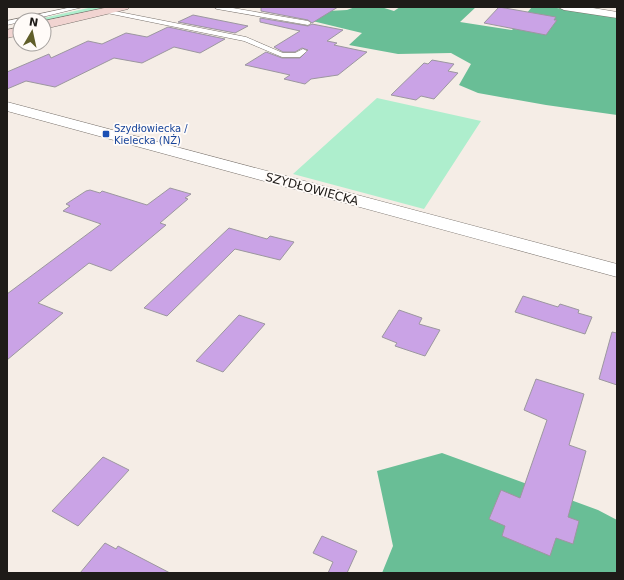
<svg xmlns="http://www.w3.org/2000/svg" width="624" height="580" viewBox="0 0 624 580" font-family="'DejaVu Sans',sans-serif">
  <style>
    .green { fill: #aeeecd }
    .forest { fill: #69be96 }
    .building { fill: #caa3e6; stroke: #9c979f }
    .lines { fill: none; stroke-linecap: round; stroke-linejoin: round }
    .service-casing { stroke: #7a736d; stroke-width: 1 }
    .minor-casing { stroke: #7a736d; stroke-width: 1 }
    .tertiary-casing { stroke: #7a736d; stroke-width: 1 }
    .secondary-casing { stroke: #7a736d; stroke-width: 1 }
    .service { fill: #fff; fill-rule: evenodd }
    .minor { fill: #fff; fill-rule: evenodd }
    .tertiary { fill: #fff; fill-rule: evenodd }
    .secondary { fill: #f1d4d1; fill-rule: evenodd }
    .transit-dot { fill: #1a4fb4; stroke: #fffbf8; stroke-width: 1.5 }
    .labels { text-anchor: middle; stroke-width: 3.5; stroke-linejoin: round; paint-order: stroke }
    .far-transit-label { font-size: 10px; fill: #164399; stroke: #fffbf8; text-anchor: start }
    .street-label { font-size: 12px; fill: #1e1b18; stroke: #fffbf8 }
  </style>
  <rect width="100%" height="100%" fill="#f5ede6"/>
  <path class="green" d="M93 7H109L44 22V20H34Z
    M377 98 481 121 424 209 293 174Z"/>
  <path class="forest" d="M355 7H381L394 11 400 7H476L460 22 512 30 532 7H550L617 17V115L546 105 478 93 459 85 471 64 451 53 398 54 349 45 362 33 300 18 308 12 347 10Z
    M442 453 598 510 617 520V573H382L393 546 377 471Z"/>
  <path class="building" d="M261 7H338L312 23 308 20 261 11Z
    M499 7 556 17 554 20H557L546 35 484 23Z
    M193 15 248 26 235 33 178 22Z
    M260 18 308 26 312 24 343 30 327 41 337 43 334 45 367 52 338 75 311 79 305 84 284 79 290 75 245 65 266 52 282 58H300L308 50 302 48 295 52H283L274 47 300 31 260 22Z
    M168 27 225 39 200 53 174 47 142 63 114 58 55 87 26 81 7 89V72L49 54 51 58 88 41 102 44 126 33 147 37Z
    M432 60 454 64 448 71 458 73 434 99 421 96 416 100 391 95 424 63 428 64Z
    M170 188 191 194 185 198 188 199 160 223 166 225 111 271 89 263 38 303 63 313 7 360V294L101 224 63 211 70 206 66 204 86 191 90 190 100 193 102 191 147 205Z
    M229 228 267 239 270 236 294 242 280 260 235 249 167 316 144 308Z
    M523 296 558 307 560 304 579 310 578 313 592 317 585 334 515 312Z
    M399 310 422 318 419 324 440 330 425 356 395 346 397 343 382 337Z
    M239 315 265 324 223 372 196 361Z
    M612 332 617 333V385L599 379Z
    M536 379 584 394 569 445 586 451 568 517 579 521 573 544 556 538 550 556 502 536 505 526 489 519 501 490 520 498 547 420 524 410Z
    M103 457 129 470 78 526 52 511Z
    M322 536 357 551 347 573H328L333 562 313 553Z
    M105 543 116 549 118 546 170 573H80Z"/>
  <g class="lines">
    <g class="service-casing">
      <path id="service" d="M72 7H83L30 20H20V22L7 25V21Z
        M214 7H227L308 21 311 23 308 25 217 9Z
        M104 9 246 37 283 53H295L303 49 307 51 300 57H282L244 41 102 12V10Z"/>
    </g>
    <g class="minor-casing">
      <path id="minor" d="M558 7H587L617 12V18L564 10Z"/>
    </g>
    <g class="tertiary-casing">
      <path id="tertiary" d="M7 102 617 264V277L7 111Z"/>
    </g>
    <g class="secondary-casing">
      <path id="secondary" d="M109 7H130L128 9 44 29V21Z
        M20 27V35L7 38V30Z"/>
    </g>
    <use href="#service" class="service"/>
    <use href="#minor" class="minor"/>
    <use href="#tertiary" class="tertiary"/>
    <use href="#secondary" class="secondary"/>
  </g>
  <rect class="transit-dot" x="102" y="130" width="8" height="8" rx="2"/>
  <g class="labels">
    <g class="far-transit-label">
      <text x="114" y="132">Szydłowiecka /<tspan x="114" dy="12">Kielecka (NŻ)</tspan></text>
    </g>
    <g class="street-label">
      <text transform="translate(312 189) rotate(15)" y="4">SZYDŁOWIECKA</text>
    </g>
  </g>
  <rect width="624" height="580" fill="none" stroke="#1e1b18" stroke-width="16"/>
  <g transform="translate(32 32) rotate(9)"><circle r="19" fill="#fffbf8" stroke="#a5a19e"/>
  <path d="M0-3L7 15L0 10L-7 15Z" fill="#605e2a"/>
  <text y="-6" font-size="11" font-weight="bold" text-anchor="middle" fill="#1e1b18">N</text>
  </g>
</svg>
